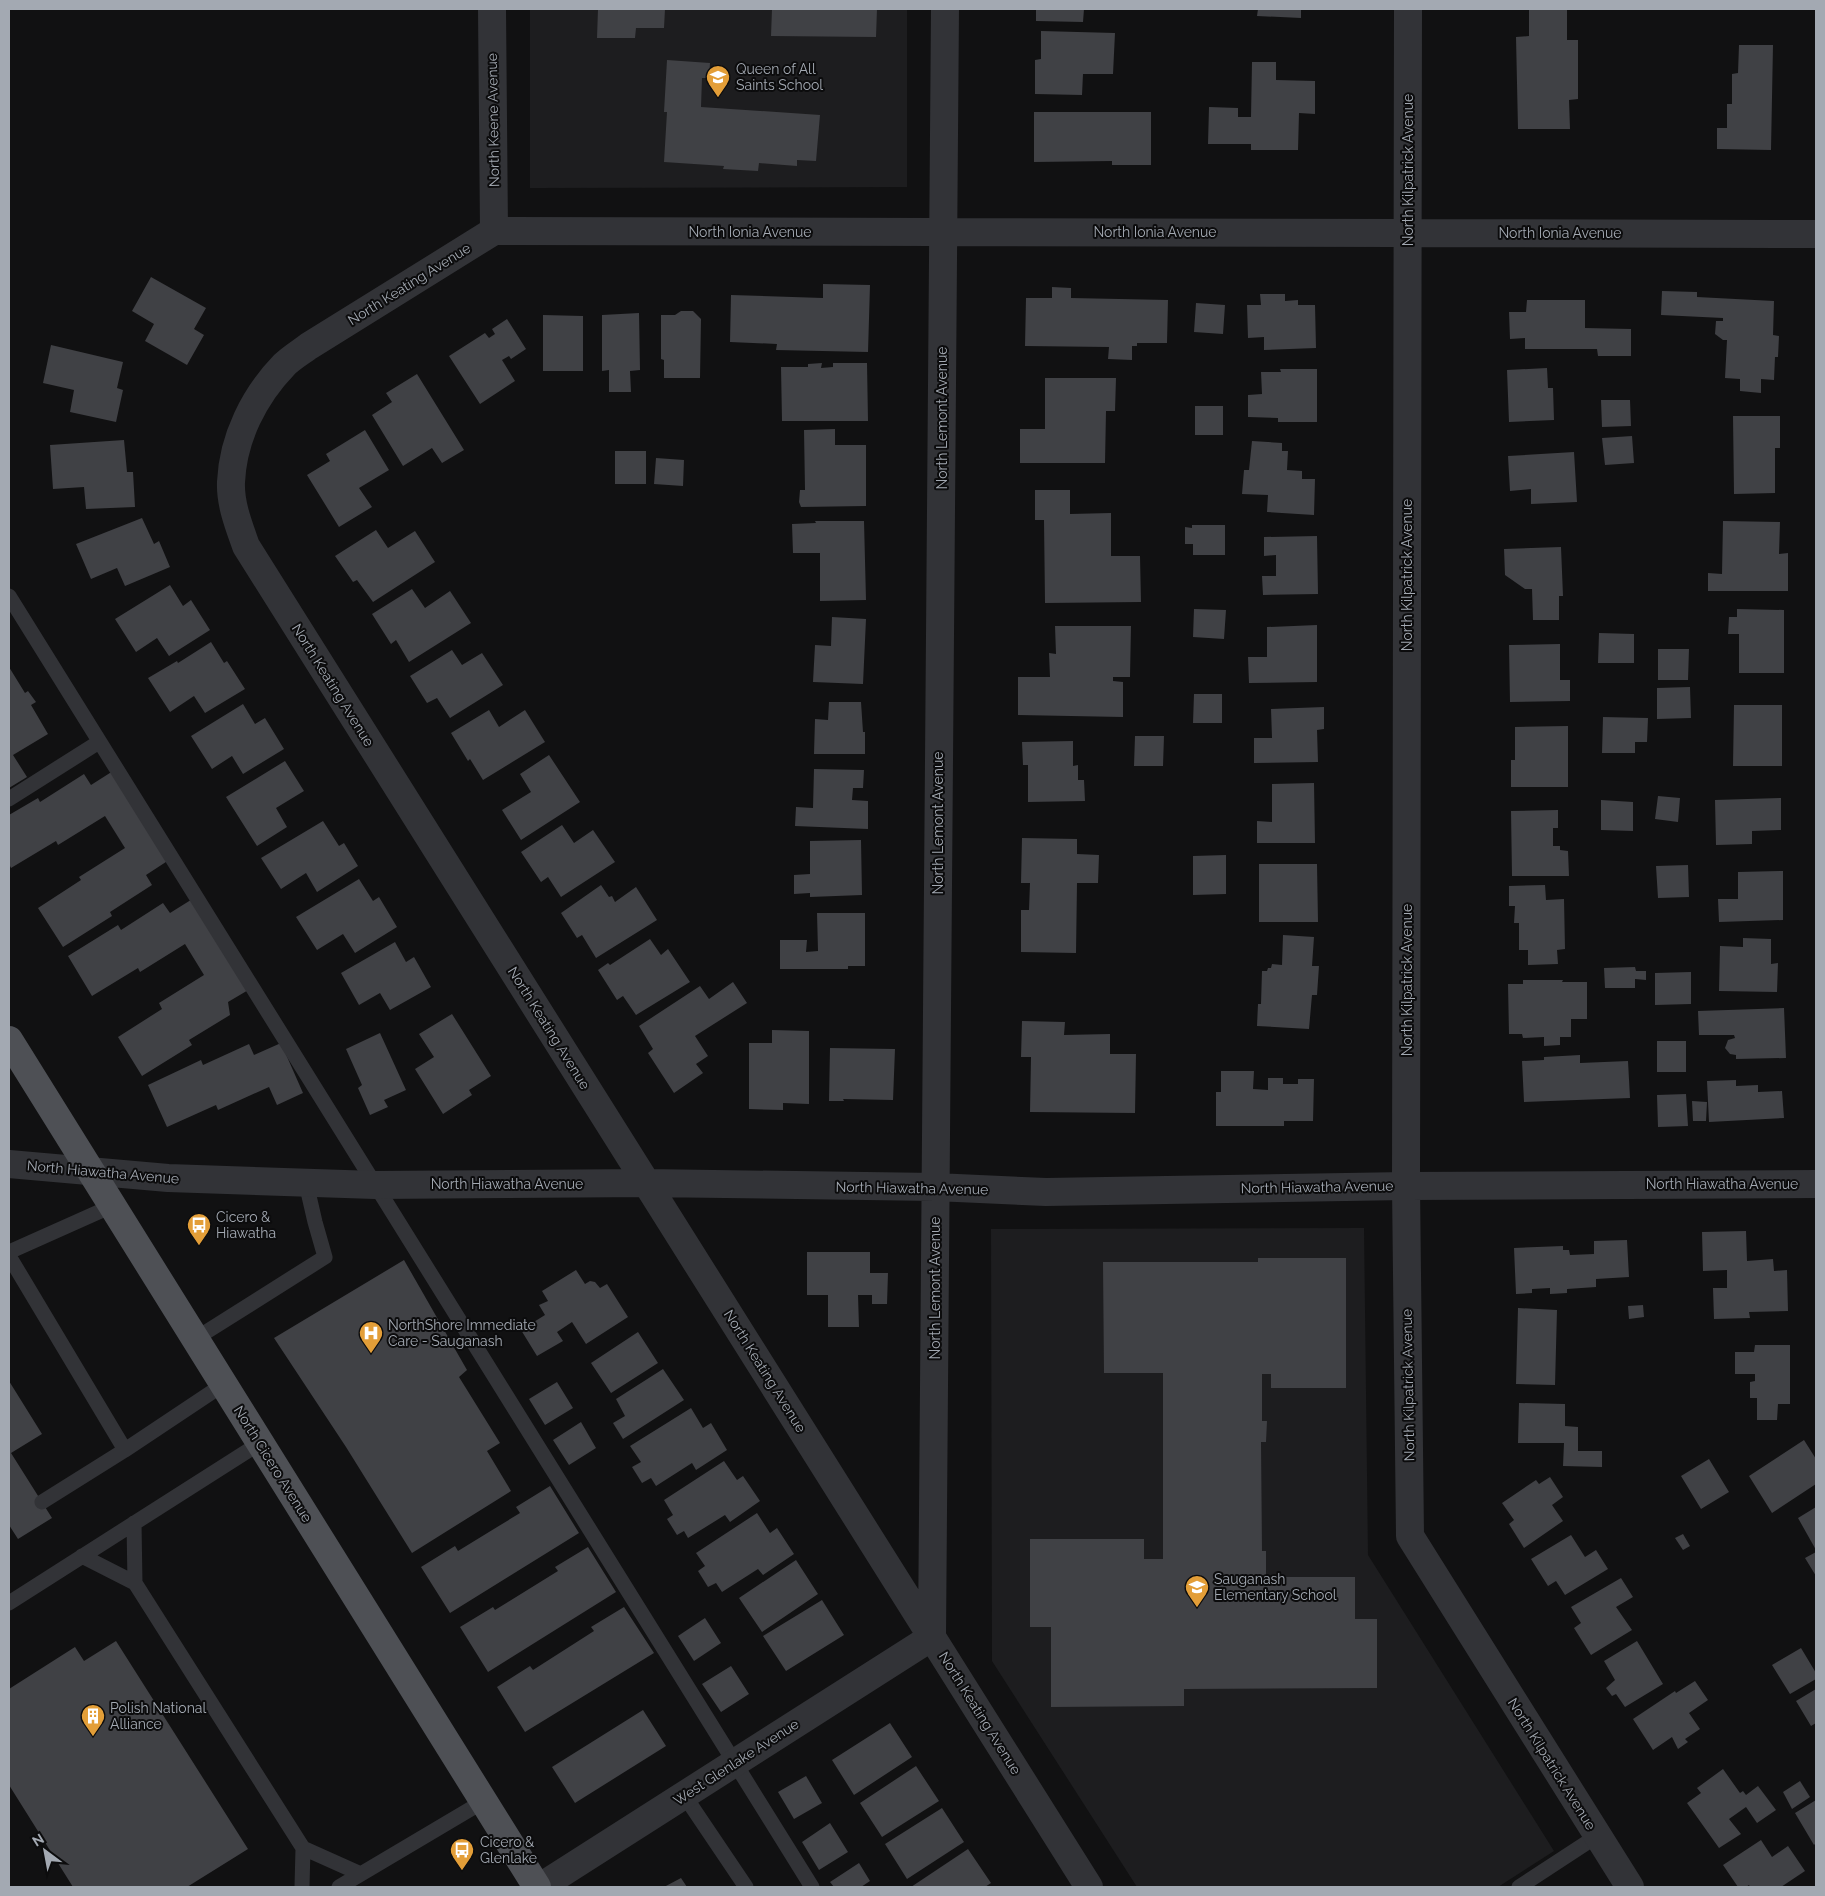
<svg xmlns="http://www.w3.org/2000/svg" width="1825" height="1896" viewBox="0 0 1825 1896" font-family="Raleway,sans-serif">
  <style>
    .built { fill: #1d1d1f }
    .building { fill: #404145 }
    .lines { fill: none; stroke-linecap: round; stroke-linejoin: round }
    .service { stroke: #323337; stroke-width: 15 }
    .minor { stroke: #323337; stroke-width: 28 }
    .primary { stroke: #4e5055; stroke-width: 28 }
    .labels { text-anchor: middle; stroke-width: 4; stroke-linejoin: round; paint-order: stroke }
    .poi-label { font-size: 14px; fill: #a3a9b2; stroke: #0c0c0d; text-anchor: start }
    .street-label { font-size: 14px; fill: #a3a9b2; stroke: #0c0c0d }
  </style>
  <rect width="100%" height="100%" fill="#111112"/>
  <path class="built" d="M530 9H907V187L530 188Z
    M1364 1228 1368 1555 1554 1851 1498 1887H1137L992 1661 991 1229Z"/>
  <path class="building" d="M598 9H665L664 28H636L635 38H597Z
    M772 9H877L876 37 771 36Z
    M1036 9H1084L1083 22 1036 21Z
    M1258 9H1301V18L1257 16Z
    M1529 9H1567V40H1578V99L1569 100 1570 129H1518L1516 37 1529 36Z
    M1041 31 1115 33 1113 74H1083L1082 95 1035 94V60L1041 59Z
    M1739 45H1773L1771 150 1717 149V128H1727V104H1732V74L1738 73Z
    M667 60 710 63 709 78H702L701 107 820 115 816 161 797 160V166L759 163 758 171 723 169 724 166 664 162 667 112H664Z
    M1252 62H1276V80L1315 81V114L1299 113 1298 150H1251V144H1208L1209 107 1238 108V117H1251Z
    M1034 112H1151V165H1112V161L1034 162Z
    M151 277 206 308 194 329 204 335 187 365 145 341 154 324 132 311Z
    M823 284 870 285 868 352 776 350 777 344 730 342 731 295 823 298Z
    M1052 287 1071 288V298L1168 300 1167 343H1137V346H1132V360L1108 359 1109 347 1025 346 1026 298H1052Z
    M1662 291 1697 292V297L1774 301 1773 335 1779 336 1778 357H1775L1774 380 1761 379V393L1740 391V379L1725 378 1727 340H1723L1715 334 1716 321H1723V318L1661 315Z
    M1260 294H1285V301L1298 300V305H1315L1316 348 1264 350V337L1248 338 1247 305H1261Z
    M1527 300H1585V328L1631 329V356H1598L1597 349H1525V338L1510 339 1509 312H1526Z
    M1196 303 1225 305 1223 334 1194 332Z
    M681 311H693L701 319 700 378H664V360L661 359V315H675Z
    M639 313 640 370 630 371 631 392H609V370L602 371V315Z
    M543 315 583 316V371H543Z
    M507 319 526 349 511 359 509 356 502 360 515 381 480 404 449 356 485 333 489 338 495 334 492 329Z
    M51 345 123 362 117 388 123 390 116 422 70 412 74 390 43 383Z
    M822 363 821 368 833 367V363H867L868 421H782L781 367H808V364Z
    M1547 368 1548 388H1553L1554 420 1509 422 1507 370Z
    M1280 369H1317V422H1278V418L1248 417V395L1262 394 1261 372H1281Z
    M417 374 464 450 442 463 432 448 403 466 372 415 392 402 386 393Z
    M1045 378H1116L1115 411H1106L1105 463H1020V429H1045Z
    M1601 400H1630L1631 426 1602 427Z
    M1195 406H1223V435H1195Z
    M1733 416H1780V448H1775V493L1734 494Z
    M835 429V445H866V506L801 507 799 502 800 490H805L804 430Z
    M365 430 389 470 359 488 372 507 339 527 307 475 330 461 326 454Z
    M1632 436 1634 463 1605 465 1602 438Z
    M124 440 127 472H133L135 507 86 509 84 487 53 489 50 445Z
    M1252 441 1282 443V451H1288L1287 470 1302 471V479H1315L1314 515 1267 512 1268 495 1242 494 1244 470H1249Z
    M615 451H646V484H615Z
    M1574 452 1577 502 1531 504V489L1510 491 1508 456Z
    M656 458 684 460 683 486 654 484Z
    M1035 490H1070V514L1111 513V556H1140L1141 602 1045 603 1044 520H1035Z
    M142 518 154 544 159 541 170 567 125 586 117 568 91 579 76 544Z
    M815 521H864L866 600 820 601V553H793L792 524 816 523Z
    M1723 521 1780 522 1779 554 1788 553V591H1708V573L1722 574Z
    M1192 525H1225V555H1193V544H1185V527L1192 528Z
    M376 530 388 548 415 531 435 562 373 602 357 580 353 582 335 556Z
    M1317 536 1318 594 1263 595 1262 576H1276V555L1264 556V537Z
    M1561 547 1563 596H1559V620H1533L1532 589H1525L1505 575 1504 549Z
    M170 585 183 606 191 600 210 630 169 656 157 638 136 652 115 619Z
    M412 589 425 608 450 591 471 623 409 662 396 640 391 644 372 614Z
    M1194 609 1226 610 1224 639 1193 637Z
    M1737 609 1784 610V673H1739V634H1728L1729 617H1737Z
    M832 617 866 619 863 684 813 682 815 645 831 646Z
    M1317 625V682L1249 683 1248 657H1267V627Z
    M1055 626H1131L1130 677H1113V681L1123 682V717L1018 715V677H1050L1049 653 1056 654Z
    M1599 633 1634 634V663H1598Z
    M211 642 224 663 227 661 245 689 205 713 194 696 170 712 148 678 177 661 178 663Z
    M1560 644V680H1570V701L1510 702 1509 645Z
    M1658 649H1689L1688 680H1658Z
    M452 650 462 665 482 653 503 685 450 718 437 698 427 703 410 676Z
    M9 667 25 693 28 691 36 702 31 705 48 734 13 755 27 777 9 788Z
    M1690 687 1691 718 1657 719V688Z
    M1194 694H1222V723H1193Z
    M829 702H861L863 732H865V754H814L815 719 828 720Z
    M243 704 255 724 265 718 284 749 243 774 232 756 212 769 191 736Z
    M1734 705H1782V766H1733Z
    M1324 707V729L1317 730 1318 762 1254 763V738H1272L1271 709Z
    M489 710 499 727 525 710 545 742 483 780 470 759 468 761 451 733Z
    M1603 717 1648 718 1647 742H1635V753H1602Z
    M1568 726V787H1511V760H1515V727Z
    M1135 736H1164L1163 766H1134Z
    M1073 741V766L1078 765V780H1084L1085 801 1028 802V765H1023L1022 742Z
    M549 755 580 802 521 840 502 810 531 792 520 774Z
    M285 761 304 791 276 808 287 827 257 846 226 797Z
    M814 769 864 770 863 788H853L852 800 868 801V829L795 826 796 807 813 808Z
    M113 771 169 860 146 875 152 885 110 912 112 916 63 947 38 908 81 880 79 877 125 848 105 816 58 845 56 841 11 868 9 864V815L38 798 40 802 84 774 91 785Z
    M1314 783 1315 843H1257V821L1272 822V784Z
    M1658 796 1680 798 1678 822 1655 819Z
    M1781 798V830L1752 831V844L1716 845 1715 800Z
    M1601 800 1633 802V831L1601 830Z
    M1558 810V828H1553V846H1560V850L1568 851 1569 876H1512L1511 811Z
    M323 821 339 846 344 843 358 866 317 892 306 873 281 889 261 858Z
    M562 825 574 843 593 830 615 862 561 897 548 877 541 882 521 852Z
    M1022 838 1077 839V854L1099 855 1098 883H1077L1076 953 1021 952V910H1029L1030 883H1021Z
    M861 840 862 895 810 897V893L794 894V875L810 874V841Z
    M1226 855V894L1193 895V856Z
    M1259 864H1317L1318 922H1259Z
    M1688 865 1689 897 1658 898 1656 866Z
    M1783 871V920L1719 922 1718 899H1738V872Z
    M359 879 373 901 379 897 397 927 355 953 343 934 317 950 296 917Z
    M601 885 609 897 612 896 615 902 636 887 657 920 596 958 582 935 577 938 561 913Z
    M1545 885 1546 900 1564 899 1565 949 1557 950 1558 964 1528 965V950H1519V923H1514L1515 906H1509V886Z
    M194 898 250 989 228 1002 230 1015 189 1040 192 1045 142 1076 118 1037 162 1009 159 1003 204 975 185 944 140 972 138 968 92 996 68 956 118 925 121 930 163 903 170 913Z
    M817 913H865V966H848V969H780V940H807L806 952 818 951Z
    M1283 935 1314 937 1312 966H1319L1317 995H1312L1309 1029 1257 1026 1258 1004H1261L1262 971H1267L1268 968H1271L1272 964 1282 965Z
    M1743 938 1771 939V964L1778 963 1777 992 1719 991 1720 946 1743 947Z
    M650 939 661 955 668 949 690 982 636 1015 623 996 617 1000 598 970 608 963 610 965Z
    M395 942 406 962 414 957 431 987 390 1010 380 993 359 1005 341 973Z
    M1635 967 1636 971H1646V980L1635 979V988H1605L1604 968Z
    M1691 972V1004L1655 1005V973Z
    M1523 980H1563L1562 982H1587V1019H1571V1037H1560V1045L1544 1046V1037L1523 1038 1522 1034H1509L1508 984H1523Z
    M733 982 747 1003 695 1036 708 1056 696 1064 703 1073 674 1093 648 1053 653 1049 639 1026 700 986 709 999Z
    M1784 1008 1786 1058 1736 1059V1055L1730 1054 1725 1048 1728 1040 1735 1038 1734 1035H1699L1698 1011Z
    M452 1014 491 1076 469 1090 472 1095 443 1114 415 1069 434 1057 419 1034Z
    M1022 1021 1065 1022 1064 1035 1110 1034V1054H1136L1135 1113 1030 1112 1031 1057H1021Z
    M772 1030 809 1031V1104L783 1103V1110L749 1109V1043H772Z
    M380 1033 406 1090 384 1100 388 1107 370 1115 358 1088 362 1085 346 1049Z
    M1657 1041H1686V1072H1657Z
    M281 1043 303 1093 277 1105 269 1087 218 1110 216 1105 167 1127 148 1085 201 1060 203 1065 249 1044 254 1055Z
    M830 1048 895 1049 893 1100 843 1099 844 1101H829Z
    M1580 1055V1063L1628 1061 1630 1098 1524 1102 1522 1061 1544 1060V1057Z
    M1221 1071H1254L1253 1089 1268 1090V1078H1283V1084H1298V1079H1314L1313 1121H1284V1126H1216V1092H1221Z
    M1736 1080V1086L1758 1085V1092L1782 1091 1784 1118 1709 1122 1707 1081Z
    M1686 1094 1688 1126 1658 1127 1657 1095Z
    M1692 1101 1707 1102 1706 1121H1693Z
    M1746 1231 1747 1261 1773 1259 1774 1271 1787 1270 1788 1311 1749 1312 1750 1318 1714 1319 1713 1288H1727V1270L1703 1271 1702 1232Z
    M1627 1240 1629 1277 1596 1279V1287L1567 1289V1293L1550 1294V1288L1532 1289V1293L1516 1294 1514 1248 1563 1246V1250H1569L1570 1255 1594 1254V1241Z
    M807 1252H870V1273H888L887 1304H872V1295H858L859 1327H828V1295H807Z
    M1258 1258H1346V1388H1271V1374H1262V1421H1267L1266 1442H1261L1262 1551H1266V1577H1355V1619H1377V1688L1184 1689V1706L1051 1707V1627H1030V1539H1144V1559H1163V1373H1104L1103 1262H1258Z
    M404 1260 467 1370 459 1377 500 1443 487 1451 511 1491 412 1553 346 1447 274 1338Z
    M576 1270 585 1284 590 1281 595 1282 600 1288 607 1284 628 1317 586 1344 572 1322 557 1332 563 1341 537 1356 521 1330 545 1315 539 1305 548 1301 542 1291Z
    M1643 1305 1644 1317 1629 1319 1628 1306Z
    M1518 1308 1557 1310 1555 1385 1516 1384Z
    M638 1332 658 1363 611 1393 591 1363Z
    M1755 1345H1790V1404H1778L1777 1420H1757V1398H1750V1382L1755 1381V1374H1735V1352H1754Z
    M663 1369 684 1400 623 1439 613 1423 625 1416 616 1399Z
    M9 1381 42 1434 11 1453 52 1518 18 1539 9 1525Z
    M557 1382 573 1408 545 1425 529 1399Z
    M1519 1403 1565 1404V1426L1578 1427V1451H1602V1467L1563 1466 1564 1443H1518Z
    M691 1408 703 1428 711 1423 727 1450 696 1470 692 1463 656 1486 651 1478 642 1483 632 1467 641 1462 630 1446Z
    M581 1422 596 1448 569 1465 553 1440Z
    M1804 1440 1816 1459V1484L1772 1513 1749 1476Z
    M1709 1459 1729 1492 1701 1509 1681 1476Z
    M724 1461 737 1480 743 1476 760 1501 730 1522 725 1515 688 1538 684 1531 677 1535 667 1519 673 1515 664 1500Z
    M1550 1477 1563 1497 1552 1505 1563 1521 1524 1548 1509 1524 1514 1520 1502 1503 1536 1480 1539 1484Z
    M550 1486 579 1533 450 1613 421 1567 455 1546 458 1551 520 1513 516 1507Z
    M1816 1507V1550L1798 1518Z
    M757 1513 770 1533 777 1528 794 1554 763 1575 758 1569 722 1592 716 1583 708 1587 698 1571 705 1566 696 1553Z
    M1683 1534 1690 1546 1683 1550 1675 1538Z
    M1571 1535 1585 1557 1596 1550 1608 1569 1565 1595 1556 1581 1548 1586 1531 1559Z
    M588 1547 616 1592 488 1672 460 1627 493 1607 495 1610 558 1571 555 1567Z
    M1816 1552V1576L1805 1558Z
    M796 1560 818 1594 762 1632 739 1598Z
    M1621 1578 1633 1597 1616 1607 1632 1630 1591 1655 1574 1628 1581 1623 1571 1607Z
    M822 1600 844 1635 786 1671 763 1636Z
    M624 1607 654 1653 525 1732 497 1687 530 1666 533 1670 594 1631 591 1627Z
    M705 1618 721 1643 694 1661 678 1636Z
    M116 1641 248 1849 187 1887H73L9 1785V1689L75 1647 84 1661Z
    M1637 1641 1663 1684 1625 1707 1616 1694 1612 1696 1606 1688 1615 1680 1604 1661Z
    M1801 1648 1816 1673V1679L1790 1694 1772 1665Z
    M731 1666 749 1694 721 1712 702 1684Z
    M1695 1681 1708 1700 1689 1713 1700 1729 1685 1739 1688 1742 1678 1749 1672 1737 1653 1750 1633 1719 1675 1691 1676 1693Z
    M1816 1689V1723L1811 1726 1796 1701Z
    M643 1710 666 1746 575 1803 552 1767Z
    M890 1723 912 1757 854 1795 832 1760Z
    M916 1766 939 1801 882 1837 860 1803Z
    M1723 1769 1740 1793 1743 1791 1746 1795 1758 1786 1776 1810 1757 1823 1746 1807 1729 1819 1741 1834 1719 1848 1687 1803 1701 1793 1697 1788Z
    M806 1776 822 1803 794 1819 778 1792Z
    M1800 1781 1810 1797 1792 1809 1783 1792Z
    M1816 1800V1843L1814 1845 1795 1813Z
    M942 1808 964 1842 907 1879 885 1844Z
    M830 1823 848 1852 819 1870 802 1842Z
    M1761 1840 1772 1857 1788 1846 1805 1871 1781 1887H1750L1749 1885 1746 1887H1738L1723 1865Z
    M968 1849 991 1883 985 1887H911Z
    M859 1863 870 1881 861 1887H834L830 1882Z
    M681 1878 687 1887H664Z"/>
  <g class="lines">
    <path class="service" d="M9 596 812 1887
      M9 799 99 742
      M9 1252 112 1206
      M9 1256 125 1450 224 1384
      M195 1339 325 1257 315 1222 306 1183
      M42 1502 125 1450
      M134 1523 135 1583
      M82 1556 135 1583 303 1848 361 1874
      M9 1603 260 1443
      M684 1795 746 1887
      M302 1887 303 1848
      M339 1887 484 1801
      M1519 1887 1597 1836"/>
    <path class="minor" d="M492 9 494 231
      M1408 9 1406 1186 1410 1536 1630 1887
      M494 231 309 346C301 352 291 358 284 365 254 396 233 438 231 482 230 504 239 526 246 546L1089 1887
      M494 231 1816 234
      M9 1164 168 1178 375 1185 647 1183 935 1187 1046 1192 1406 1186 1816 1184
      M540 1887 932 1637 945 9"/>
    <path class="primary" d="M9 1040 537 1887"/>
  </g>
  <defs>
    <g id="school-pin" transform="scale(1.25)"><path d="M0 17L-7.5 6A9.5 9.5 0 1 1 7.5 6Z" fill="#e39e38" stroke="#0c0c0d"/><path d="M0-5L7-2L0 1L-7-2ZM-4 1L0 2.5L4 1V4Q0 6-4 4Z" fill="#fff"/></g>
    <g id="bus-pin" transform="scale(1.25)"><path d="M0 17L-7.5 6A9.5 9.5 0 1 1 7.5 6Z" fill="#e39e38" stroke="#0c0c0d"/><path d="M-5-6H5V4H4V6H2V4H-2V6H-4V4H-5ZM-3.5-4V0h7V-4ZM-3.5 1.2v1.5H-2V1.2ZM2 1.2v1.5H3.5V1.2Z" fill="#fff"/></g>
    <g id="hospital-pin" transform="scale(1.25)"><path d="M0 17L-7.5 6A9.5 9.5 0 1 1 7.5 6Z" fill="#e39e38" stroke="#0c0c0d"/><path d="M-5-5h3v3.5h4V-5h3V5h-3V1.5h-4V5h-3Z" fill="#fff"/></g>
    <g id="building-pin" transform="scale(1.25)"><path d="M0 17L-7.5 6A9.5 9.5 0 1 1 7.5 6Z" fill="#e39e38" stroke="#0c0c0d"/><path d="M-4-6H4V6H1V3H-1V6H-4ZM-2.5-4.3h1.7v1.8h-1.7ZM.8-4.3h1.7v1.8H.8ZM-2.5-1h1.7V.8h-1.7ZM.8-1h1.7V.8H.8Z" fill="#fff"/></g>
  </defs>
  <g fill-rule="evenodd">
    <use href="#school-pin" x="718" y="77"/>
    <use href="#bus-pin" x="199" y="1225"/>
    <use href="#hospital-pin" x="371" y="1333"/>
    <use href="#school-pin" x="1197" y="1587"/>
    <use href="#building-pin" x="93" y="1716"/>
    <use href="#bus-pin" x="462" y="1850"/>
  </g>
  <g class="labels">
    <g class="poi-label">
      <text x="736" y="74">Queen of All<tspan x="736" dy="16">Saints School</tspan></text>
      <text x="216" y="1222">Cicero &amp;<tspan x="216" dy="16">Hiawatha</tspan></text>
      <text x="388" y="1330">NorthShore Immediate<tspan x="388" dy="16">Care - Sauganash</tspan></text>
      <text x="1214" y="1584">Sauganash<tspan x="1214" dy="16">Elementary School</tspan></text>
      <text x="110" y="1713">Polish National<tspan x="110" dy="16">Alliance</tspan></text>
      <text x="480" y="1847">Cicero &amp;<tspan x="480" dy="16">Glenlake</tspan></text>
    </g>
    <g class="street-label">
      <text transform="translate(493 120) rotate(-91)" y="5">North Keene Avenue</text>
      <text transform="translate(1408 170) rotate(-90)" y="5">North Kilpatrick Avenue</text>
      <text x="750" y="237">North Ionia Avenue</text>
      <text x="1155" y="237">North Ionia Avenue</text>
      <text x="1560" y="238">North Ionia Avenue</text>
      <text transform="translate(409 284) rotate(-32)" y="5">North Keating Avenue</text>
      <text transform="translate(942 418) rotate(-90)" y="5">North Lemont Avenue</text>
      <text transform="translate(1407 575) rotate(-90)" y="5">North Kilpatrick Avenue</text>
      <text transform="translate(333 685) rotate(58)" y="5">North Keating Avenue</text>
      <text transform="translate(938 823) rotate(-90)" y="5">North Lemont Avenue</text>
      <text transform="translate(1407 980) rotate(-90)" y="5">North Kilpatrick Avenue</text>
      <text transform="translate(549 1028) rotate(58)" y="5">North Keating Avenue</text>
      <text transform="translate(103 1172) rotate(5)" y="5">North Hiawatha Avenue</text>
      <text x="507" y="1189">North Hiawatha Avenue</text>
      <text x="1722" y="1189">North Hiawatha Avenue</text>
      <text transform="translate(1317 1187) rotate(-1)" y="5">North Hiawatha Avenue</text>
      <text transform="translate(912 1188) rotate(1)" y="5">North Hiawatha Avenue</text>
      <text transform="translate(935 1288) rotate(-90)" y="5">North Lemont Avenue</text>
      <text transform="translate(765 1371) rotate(58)" y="5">North Keating Avenue</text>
      <text transform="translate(1408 1385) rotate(-91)" y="5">North Kilpatrick Avenue</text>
      <text transform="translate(273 1464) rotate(58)" y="5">North Cicero Avenue</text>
      <text transform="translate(980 1713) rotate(58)" y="5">North Keating Avenue</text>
      <text transform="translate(736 1762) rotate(-33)" y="5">West Glenlake Avenue</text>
      <text transform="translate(1552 1764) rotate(58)" y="5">North Kilpatrick Avenue</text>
    </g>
  </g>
  <rect width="1825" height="1896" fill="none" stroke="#a3a9b2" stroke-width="20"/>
  <g transform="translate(45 1851) rotate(328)" stroke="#0c0c0d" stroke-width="4" paint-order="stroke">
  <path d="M0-4L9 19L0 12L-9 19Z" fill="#a3a9b2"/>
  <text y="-8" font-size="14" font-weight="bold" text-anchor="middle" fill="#a3a9b2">N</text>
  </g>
</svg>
